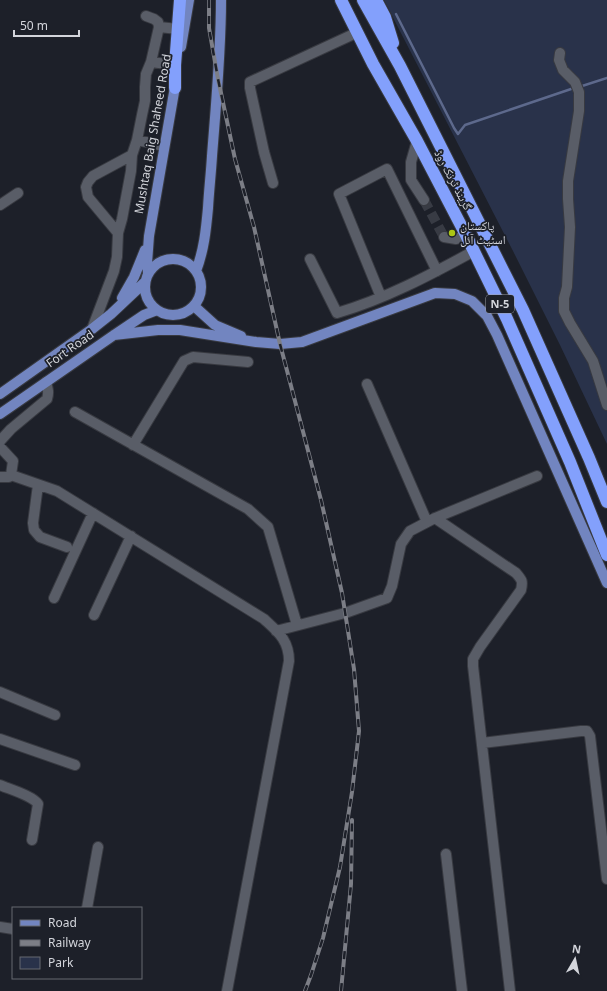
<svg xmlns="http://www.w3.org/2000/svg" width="607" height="991" viewBox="0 0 607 991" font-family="'Noto Sans','Noto Naskh Arabic',sans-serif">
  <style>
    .green { fill: #29324a }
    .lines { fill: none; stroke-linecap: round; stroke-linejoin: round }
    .stream { stroke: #5d698c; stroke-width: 2.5 }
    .minor-tunnel { stroke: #383b44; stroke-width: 10; stroke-dasharray: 10 5; stroke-linecap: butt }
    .minor-casing { stroke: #383a41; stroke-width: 12 }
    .major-casing { stroke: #383a41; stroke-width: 12 }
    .highway-casing { stroke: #383a41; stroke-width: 14 }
    .minor { stroke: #595d67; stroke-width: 10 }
    .major { stroke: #7285c0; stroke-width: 10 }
    .highway { stroke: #83a0fc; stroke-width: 12 }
    .rail-casing { stroke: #7c7e86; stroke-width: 4 }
    .rail { stroke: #1d2029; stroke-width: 2.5; stroke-dasharray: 8; stroke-linecap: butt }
    .poi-dot { fill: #abc615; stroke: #1d2029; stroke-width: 1.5 }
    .labels { text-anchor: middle; stroke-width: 3.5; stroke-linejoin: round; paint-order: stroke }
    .shield { fill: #1d2029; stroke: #9c9fa6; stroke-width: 1 }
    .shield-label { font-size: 11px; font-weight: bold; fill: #d3d5db }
    .street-label { font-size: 12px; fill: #d3d5db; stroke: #1d2029 }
    .poi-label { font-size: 12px; fill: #d3d5db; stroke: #1d2029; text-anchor: start }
  </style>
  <rect width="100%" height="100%" fill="#1d2029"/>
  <path class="green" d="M384 0H607V444L560 345 513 251Z"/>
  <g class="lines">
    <path class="stream" d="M396 14 454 128 458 134 465 125 574 88
      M579 87 607 78"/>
    <path class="minor-tunnel" d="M424 200 444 237"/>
    <g class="minor-casing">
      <path id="minor" d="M159 27 178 29
        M560 53 559 60 563 70 575 82 579 92V111L568 181V199L570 227 567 287 564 298V311L570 323 593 361 607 405
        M151 62 175 65
        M137 140 164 146
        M417 141 411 162V180L424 200
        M273 183 264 152 250 88V82L356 33
        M0 205 18 193
        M118 233 88 197 86 187 88 182 93 176 132 155
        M444 237 456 239 466 235
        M310 259 337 313C385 299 430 275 474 251
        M381 297 339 194 387 169 437 271
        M92 329 114 271 117 257 118 233 122 219 131 171 132 155 137 140 142 115 145 101V87L146 74 151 62 159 27 158 22 154 19 146 16
        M367 384 427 522
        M75 412 248 509 268 527 297 625
        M0 441 11 429 47 399C49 393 48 389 46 382
        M133 445 184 361 193 357 248 362
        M0 447 13 461 11 475 9 477H0
        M11 475 57 491 264 619C278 632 289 640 289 661L227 991
        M38 485 33 523 34 530 40 537 67 547
        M435 518 516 573C522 580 523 581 521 590L480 647 473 659V666L510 991
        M54 598 93 513
        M94 615 131 536
        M276 631 345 613 387 598 392 586 401 544 410 531 435 518 537 476
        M0 692 55 715
        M0 739 75 765
        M482 743 581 731H587L590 736 607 879
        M0 785C9 789 33 796 38 804L32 840
        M446 854 462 991
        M87 908 98 847
        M0 927 13 929"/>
    </g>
    <g class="major-casing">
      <path id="major" d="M181 47 189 0
        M145 287a28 28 0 1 1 56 0a28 28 0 1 1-56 0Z
        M196 271C204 250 206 230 208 208 209 190 211 173 212 156 216 104 221 52 221 0
        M148 273 147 263 149 236 176 81
        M122 298 134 277 145 250
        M194 306 215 325 241 336
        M114 335 158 330H180L256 342 280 344 302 342 435 293 455 294 472 301 487 316 497 335 607 583
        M0 394 92 329 111 314 145 282
        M0 414 114 335 144 315 157 310"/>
    </g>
    <g class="highway-casing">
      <path id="highway" d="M341 0 373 64 417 141 466 235 507 319 570 462 607 555
        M363 0 400 66 523 310 589 458 607 502
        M376 0 385 17 393 43
        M175 88V65L180 0"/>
    </g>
    <use href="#minor" class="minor"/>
    <use href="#major" class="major"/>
    <use href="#highway" class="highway"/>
    <g class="rail-casing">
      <path id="rail" d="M209 0V28L218 79 235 159 254 227 280 344 321 500 342 593 354 669 359 731 352 792 340 867 323 938 311 975 305 991
        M341 991 351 884 352 820"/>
    </g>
    <use href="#rail" class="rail"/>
  </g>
  <circle class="poi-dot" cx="452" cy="233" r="4"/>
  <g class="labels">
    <rect class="shield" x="486" y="295" width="28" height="18" rx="3"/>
    <g class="shield-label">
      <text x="500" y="308">N-5</text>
    </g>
    <g class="street-label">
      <text transform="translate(153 134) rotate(-80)" y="4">Mushtaq Baig Shaheed Road</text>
      <text transform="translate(453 180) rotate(62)" y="4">گرینڈ ٹرنک روڈ</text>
      <text transform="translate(70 349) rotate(-35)" y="4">Fort Road</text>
    </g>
    <g class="poi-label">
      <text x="460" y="230">پاکستان<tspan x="460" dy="14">اسٹیٹ آئل</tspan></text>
    </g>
  </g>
  <rect x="12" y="907" width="130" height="72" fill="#1d2029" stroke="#666870"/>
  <rect x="20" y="920" width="20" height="6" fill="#7285c0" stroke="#666870"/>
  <text x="48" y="927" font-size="12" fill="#d3d5db">Road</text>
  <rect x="20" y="940" width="20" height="6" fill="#7c7e86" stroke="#666870"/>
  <text x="48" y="947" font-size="12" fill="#d3d5db">Railway</text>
  <rect x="20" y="957" width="20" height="12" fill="#29324a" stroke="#666870"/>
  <text x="48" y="967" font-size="12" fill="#d3d5db">Park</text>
  <g transform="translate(575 959) rotate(9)" stroke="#1d2029" stroke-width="3" paint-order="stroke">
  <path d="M0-3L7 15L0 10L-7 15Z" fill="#d3d5db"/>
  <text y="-6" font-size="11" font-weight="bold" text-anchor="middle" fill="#d3d5db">N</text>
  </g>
  <path d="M14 30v6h65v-6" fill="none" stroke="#d3d5db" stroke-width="2"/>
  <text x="20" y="30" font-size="12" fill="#d3d5db" stroke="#1d2029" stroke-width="3" paint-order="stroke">50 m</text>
</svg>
